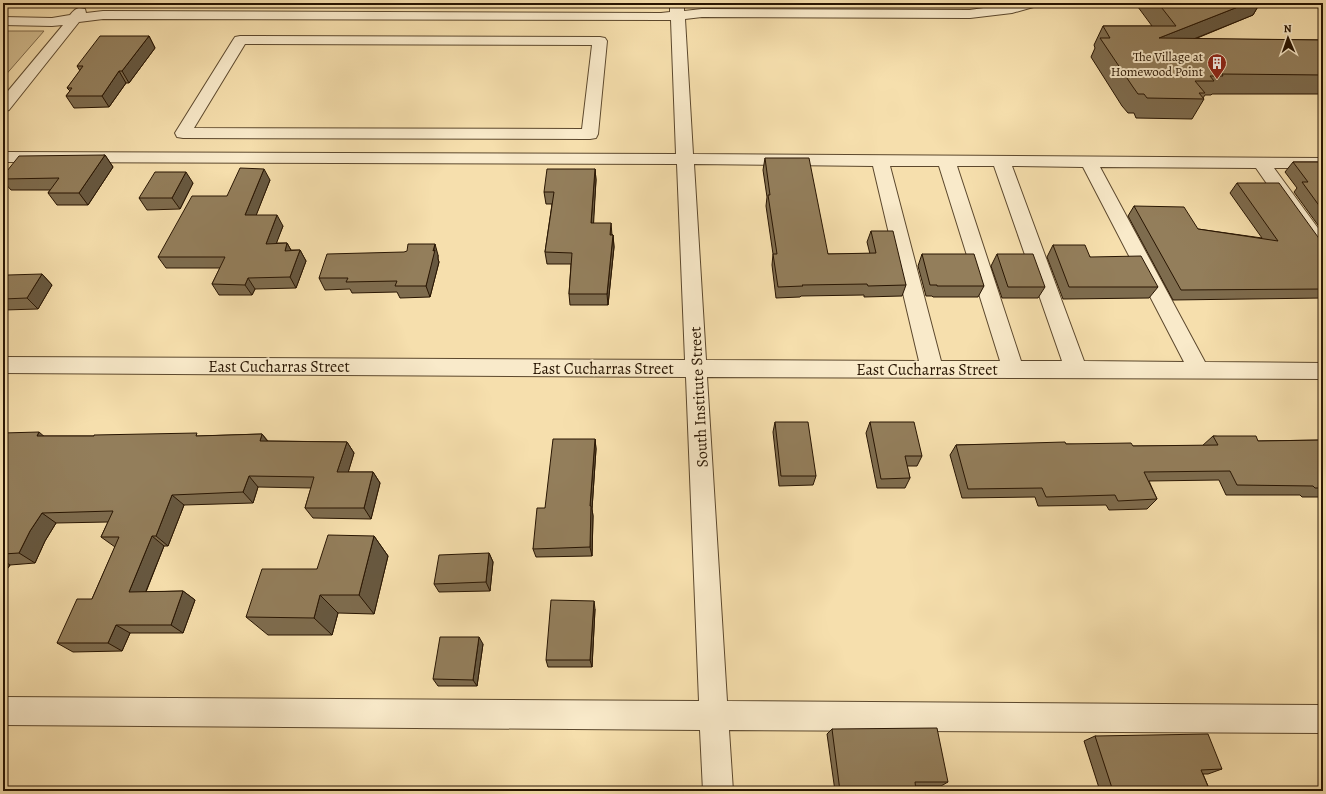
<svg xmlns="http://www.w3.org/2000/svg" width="1326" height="794" viewBox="0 0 1326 794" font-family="Alegreya,serif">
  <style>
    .green { fill: #d3bd90; stroke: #7e6949 }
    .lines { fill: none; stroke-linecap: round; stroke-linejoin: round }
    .minor-casing { stroke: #5c482d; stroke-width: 2 }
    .minor { fill: #f9eaca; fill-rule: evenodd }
    .wall { fill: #7e6c4e; stroke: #281502 }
    .shaded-wall { fill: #675840; stroke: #281502 }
    .building { fill: #937e5b; stroke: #281502 }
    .labels { text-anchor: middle; stroke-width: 4; stroke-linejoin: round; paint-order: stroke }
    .far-poi-label { font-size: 13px; fill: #281502; stroke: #f9eaca; text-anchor: end }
    .street-label { font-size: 16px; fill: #281502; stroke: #f9eaca }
  </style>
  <rect width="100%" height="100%" fill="#f6dfad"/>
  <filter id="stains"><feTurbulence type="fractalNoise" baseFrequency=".005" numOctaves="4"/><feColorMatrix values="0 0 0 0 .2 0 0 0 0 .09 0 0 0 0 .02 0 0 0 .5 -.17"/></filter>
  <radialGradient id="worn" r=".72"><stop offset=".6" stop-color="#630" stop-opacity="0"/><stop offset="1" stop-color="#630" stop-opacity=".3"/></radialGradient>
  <path class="green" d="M3 31H44L3 78Z"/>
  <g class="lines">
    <g class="minor-casing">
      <path id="minor" d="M670 3H684V11L702 9 970 10 1017 3H1039L1037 6 1012 13 970 18 702 17 685 19 693 154 1323 158V168H1274L1323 235V256L1316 254 1256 168 1100 167 1205 362 1323 363V379L707 377 727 701 1323 705V733L729 730 733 791H703L700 730 3 725V697L699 701 686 377 3 373V357L685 360 677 164 3 162V152L676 154 671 20 103 19 79 22 9 110 3 112V97L63 25 52 26 3 25V17L52 18 70 15C75 9 77 7 85 9L86 13 103 11 661 13 670 12ZM694 164 873 166 919 361 706 360ZM890 166H939L1000 361H941ZM957 166H994L1062 361H1021ZM1012 166 1083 167 1184 362 1084 361Z
        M240 36 600 37 605 38 607 41 598 134 596 138 590 139 183 138 177 137 175 133 233 40 235 37ZM245 44 592 45 582 129 194 128Z"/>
    </g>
    <use href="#minor" class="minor"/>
  </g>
  <path class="wall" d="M1135 3H1260L1253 15 1195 39 1323 40V94H1212L1211 95H1205L1203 98 1204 99 1192 119 1136 118 1134 113H1128L1122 106 1091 57 1095 48 1094 45 1103 26H1152Z
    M149 36 155 48 129 83H126L109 107 74 108 66 96 70 91 67 88 80 71 77 66Z
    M105 155 113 167 88 205H57L48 193 50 190H11L3 181V176Z
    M765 158 828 254H870L867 242 871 231 906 285 902 296 864 297V295L801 296 800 297 776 298 772 265 773 254 766 206 767 197 763 170Z
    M1293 162H1323V232L1294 192 1297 188 1285 172Z
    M595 169 596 180 593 223 613 235 614 247 608 305H570L569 294 571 264H547L545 252 552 204H546L544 192Z
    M270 180 256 215 283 226 276 243H287L291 250H300L306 261 296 288 255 289 252 295H219L212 284 220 268H166L158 257 227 196Z
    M193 183 180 209 147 210 139 198Z
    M1237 183 1323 244V298L1173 300 1128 216 1134 206 1198 229 1262 238 1230 193Z
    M1053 245 1090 257 1158 287 1149 298 1063 299 1047 257Z
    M922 254 984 286 978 297H933L932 296H926L918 266Z
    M997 254 1045 287 1038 298H1002L991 266Z
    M438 255V259L439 262 430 297 400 298 397 292 352 293 350 289 325 290 319 278Z
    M42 274 52 285 38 309 4 310 3 309V299Z
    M775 422 816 476 813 485 779 486 773 432Z
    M870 422 922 456 917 466H907L910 478 905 488H877L866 433Z
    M3 433 43 436H200L262 434 268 441 347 442 354 453 348 472H373L380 483 371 519 313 518 305 508 311 488 258 487 253 503 184 505 168 546H164L146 592 183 591 195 600 183 633H130L122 651 73 652 57 643 92 599 115 547 101 537 108 522 56 523 45 541 35 563 10 565 3 575Z
    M1213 436 1258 441 1323 440V497H1302L1300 495H1226L1219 480 1149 481 1157 499 1147 509 1109 510 1106 505 1038 506 1035 497 962 498 950 455 956 445 1066 444 1133 446H1202Z
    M595 439 596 449 592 509 593 516 592 556 536 557 533 549 545 508Z
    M374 536 388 556 374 614 338 613 332 635H268L246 617 317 569Z
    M489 553 493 562 490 591 439 592 434 584Z
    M595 609 592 667H548L546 660Z
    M483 644 477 686H438L433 679Z
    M832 729 948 782 941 786H916V791H835L827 734Z
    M1095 736 1222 769 1208 774H1203L1210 791H1100L1084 741Z"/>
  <path class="shaded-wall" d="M1248 3H1260L1253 15 1149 57 1159 38Z
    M149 36 155 48 129 83 122 71Z
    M119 71 126 83 109 107 102 96Z
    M105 155 113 167 88 205 79 193Z
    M264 169 270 180 252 226 245 215Z
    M595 169 596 180 593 234 591 223Z
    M186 172 193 183 180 209 172 198Z
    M277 215 283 226 272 255 266 244Z
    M611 223 612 235 611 246 610 235Z
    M613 235 614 247 608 305 607 294Z
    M287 243 293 254 285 251Z
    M435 244 438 255V259L439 262 430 297 426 286Z
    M300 250 306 261 296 288 290 277Z
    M42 274 52 285 38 309 27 298Z
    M248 278 255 289 252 295 245 285Z
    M39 432 53 444 37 436Z
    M262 434 271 446 260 441Z
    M595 439 596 449 592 509 593 516 592 556 590 547V506Z
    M347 442 354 453 345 483 337 472Z
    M373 472 380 483 371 519 364 508Z
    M249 476 258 487 253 503 243 492Z
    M172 495 184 505 168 546 156 536Z
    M42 513 56 523 45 541 35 563 19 553 30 531Z
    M152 536 164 546 142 601 129 592Z
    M374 536 388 556 374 614 359 595Z
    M489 553 493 562 490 591 486 582Z
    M3 560 10 565 3 575Z
    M183 591 195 600 183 633 171 625Z
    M320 595 338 613 332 635 314 618Z
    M594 601 595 609 592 667 590 660Z
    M116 625 130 633 122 651 108 643Z
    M479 637 483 644 477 686 473 680Z"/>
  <path class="building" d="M1158 3H1248L1159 38 1323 40V75L1222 74 1223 76H1210L1214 81H1195L1205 93H1199L1204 99 1147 98 1144 94H1138L1133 87 1100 38H1110L1103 26H1176Z
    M100 36H149L122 71H119L102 96H66L72 88H67L83 66H77Z
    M105 155 79 193H48L59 178 3 179V176L19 156Z
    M765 158H809L828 254 876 253 871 231H893L906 285 868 286 867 284 802 285 803 286 778 287 773 254H777L768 195H770Z
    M1293 162H1323V211L1302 182H1308Z
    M240 168 264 169 245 215H277L266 244 287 243 285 251 300 250 290 277 248 278 245 285 212 284 225 257H158L192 196H227Z
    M547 169H595L591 223H611L610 235H613L607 294H569L572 253 545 252 554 192H544Z
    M155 172H186L172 198H139Z
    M1237 183H1279L1323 244V289L1181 290 1134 206 1184 207 1198 229 1278 241Z
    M408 244H435L433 251 435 250 426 286H395L397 281 346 282 348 278H319L327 254 404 252 407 251Z
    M1053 245H1085L1090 257 1141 256 1158 287H1069Z
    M922 254H974L984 286H937V285H930Z
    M997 254H1033L1045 287H1008Z
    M42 274 27 298 3 299V283L8 275Z
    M775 422H808L816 476H781Z
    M870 422H914L922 456H905L910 478 881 479Z
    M39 432 37 436H94V435L197 433 196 436 262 434 260 441 347 442 337 472H373L364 508H305L314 477 249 476 243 492 172 495 156 536H152L129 592 183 591 171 625H116L108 643H57L77 599H92L119 537H101L113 511 42 513 30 531 19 553 3 554V433Z
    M1213 436H1256L1258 441 1323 440V488H1315L1313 486 1237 485 1230 471 1144 472 1157 499 1118 501 1115 495 1046 497 1042 488 968 489 956 445 1065 442 1066 444 1131 443 1133 446 1218 445Z
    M553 439H595L590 506H591L590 547 533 549 537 508H545Z
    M328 535 374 536 359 595H320L314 618 246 617 262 569H317Z
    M489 553 486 582 434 584 439 555Z
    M551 600 594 601 590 660H546Z
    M440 637H479L473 680 433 679Z
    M937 728 948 782H915L916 791H840L832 729Z
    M1208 734 1222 769 1201 770 1210 791H1113L1095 736Z"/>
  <defs>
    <g id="building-pin" transform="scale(1)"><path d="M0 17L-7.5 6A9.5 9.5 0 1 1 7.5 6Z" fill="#8f2418" stroke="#f9eaca"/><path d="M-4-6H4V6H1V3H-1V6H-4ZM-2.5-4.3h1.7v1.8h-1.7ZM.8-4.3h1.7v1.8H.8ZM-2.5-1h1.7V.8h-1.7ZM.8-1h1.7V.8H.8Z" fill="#fff"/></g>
  </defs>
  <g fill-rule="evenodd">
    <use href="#building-pin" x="1217" y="63"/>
  </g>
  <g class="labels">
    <g class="far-poi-label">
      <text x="1203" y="61">The Village at<tspan x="1203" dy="15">Homewood Point</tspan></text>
    </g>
    <g class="street-label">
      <text x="279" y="372">East Cucharras Street</text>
      <text x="603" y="374">East Cucharras Street</text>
      <text x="927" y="375">East Cucharras Street</text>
      <text transform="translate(698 397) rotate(-93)" y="6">South Institute Street</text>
    </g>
  </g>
  <rect width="1326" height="794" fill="none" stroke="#f6dfad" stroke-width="16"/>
  <rect x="4" y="4" width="1318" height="786" fill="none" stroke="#281502" stroke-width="2"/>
  <rect x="8" y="8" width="1310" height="778" fill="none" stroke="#281502"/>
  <g transform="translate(1288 38) rotate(358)" stroke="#f9eaca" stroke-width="3" paint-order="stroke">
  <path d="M0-3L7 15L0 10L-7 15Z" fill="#281502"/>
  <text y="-6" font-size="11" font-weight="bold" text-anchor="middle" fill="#281502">N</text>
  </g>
  <rect width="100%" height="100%" filter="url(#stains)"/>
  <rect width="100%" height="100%" fill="url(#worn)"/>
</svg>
